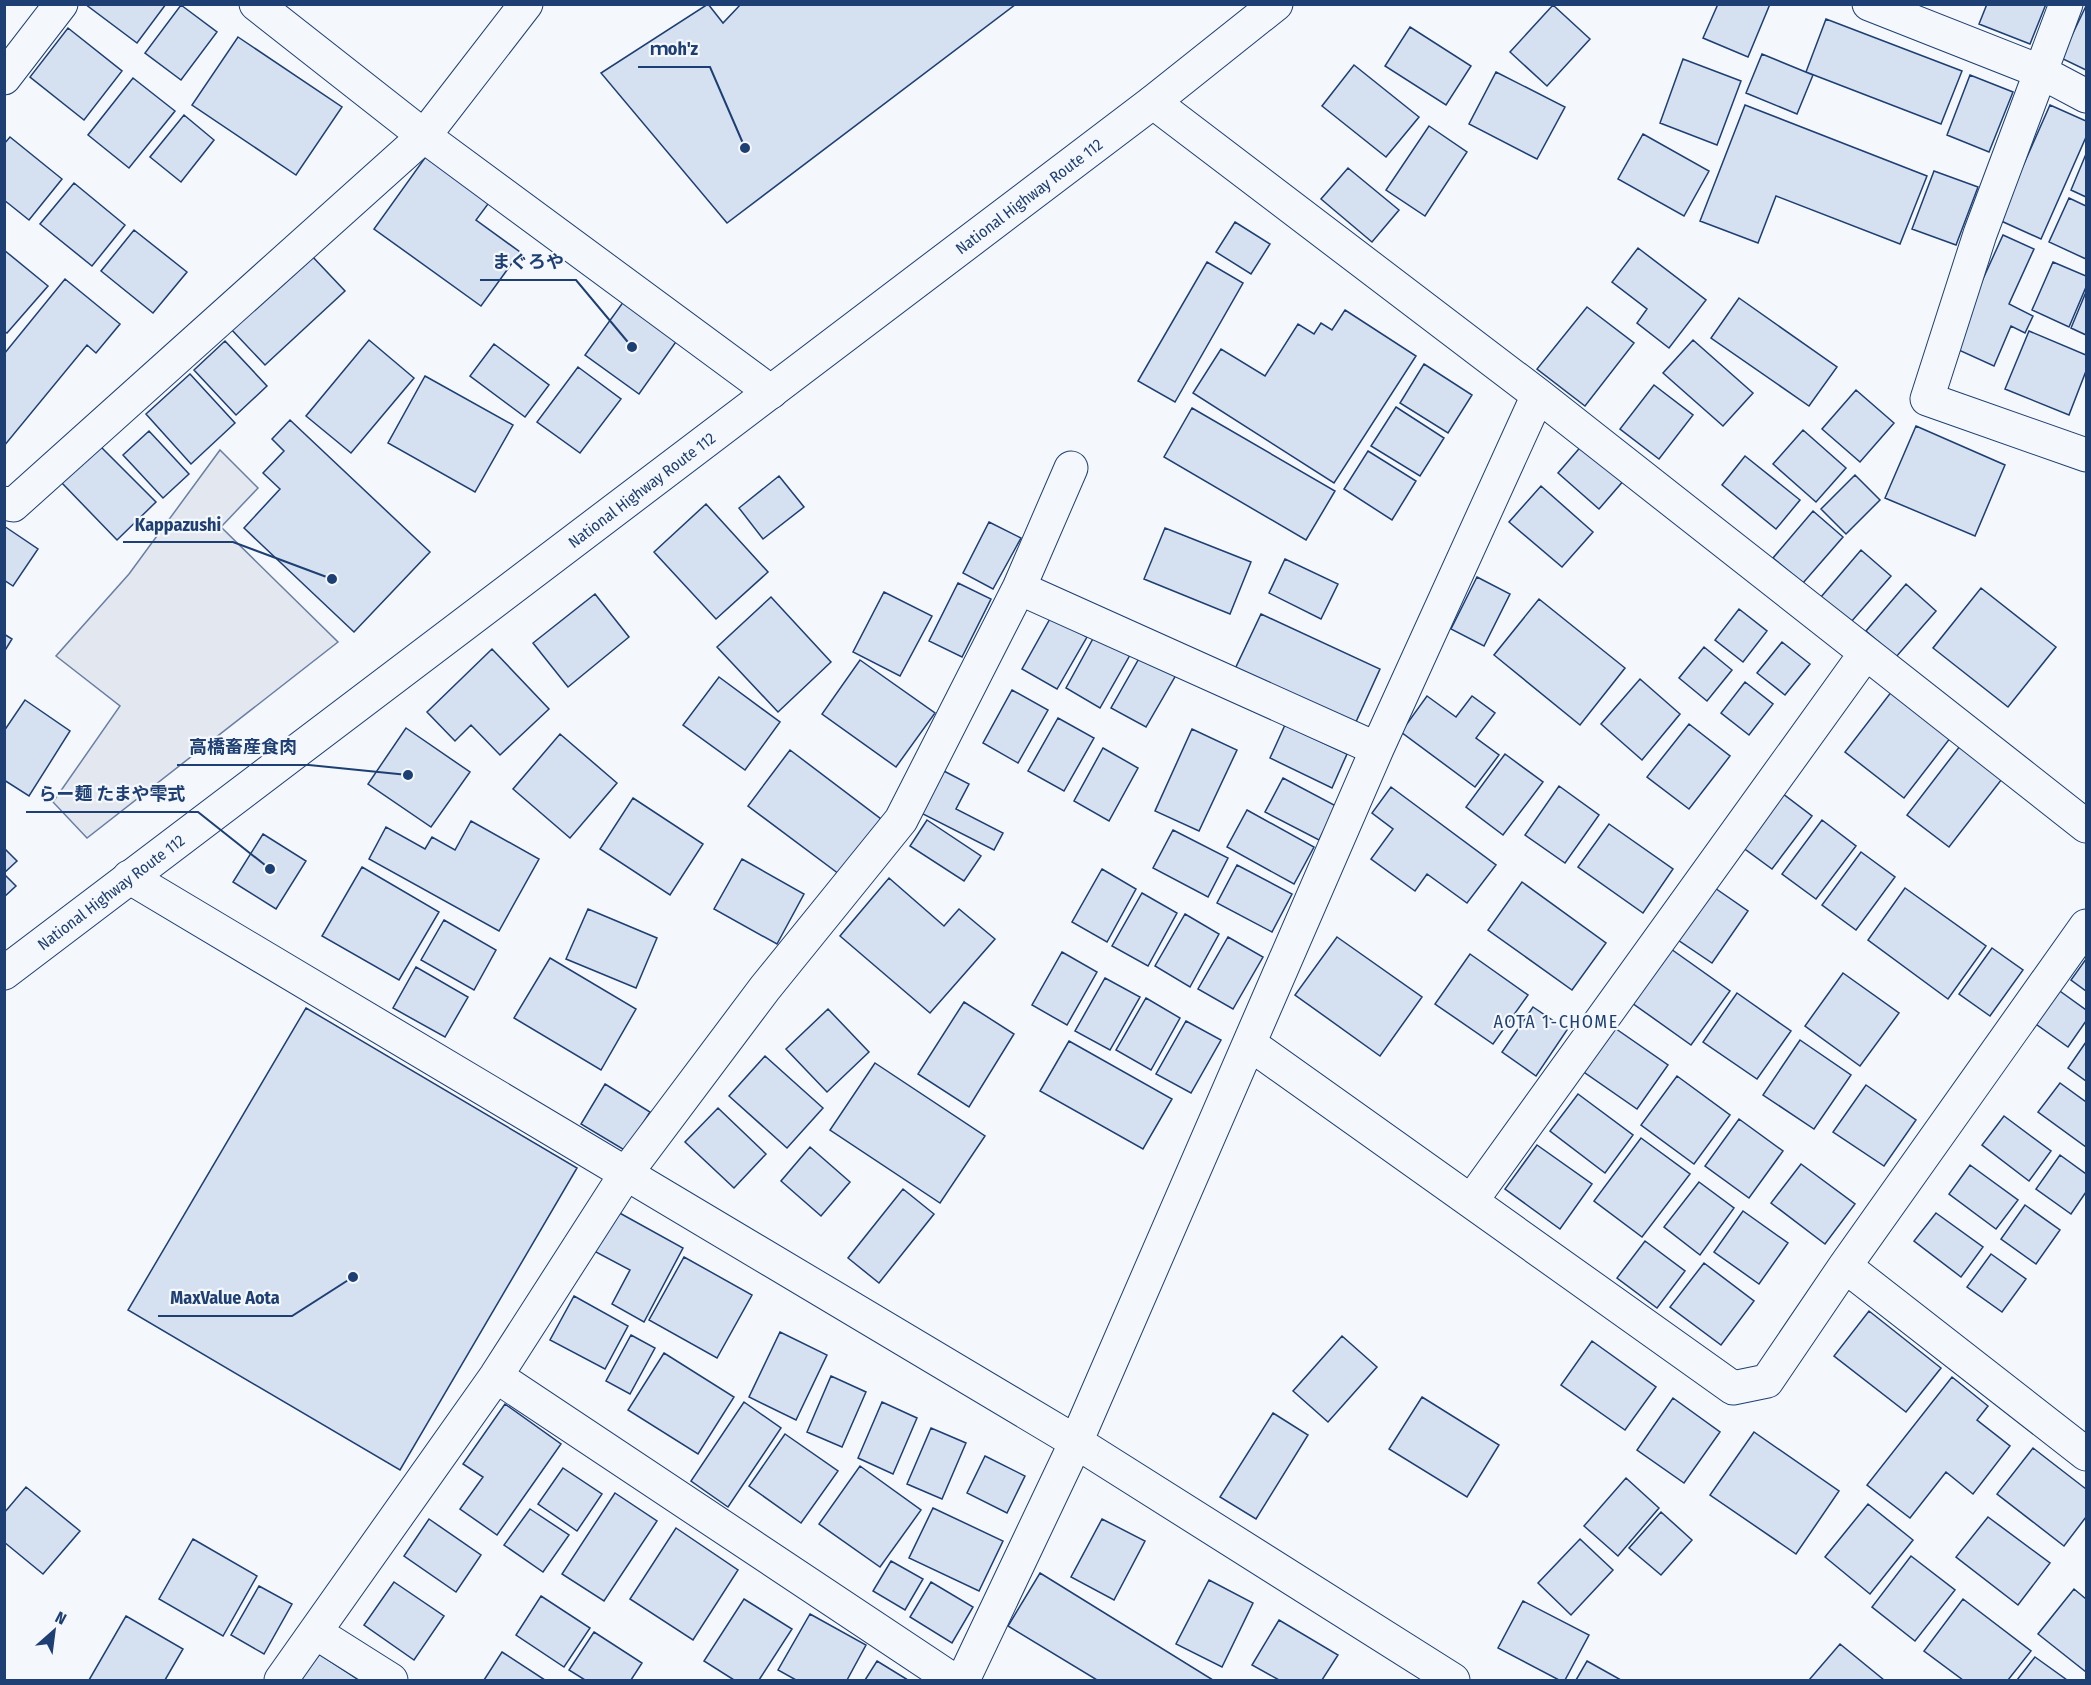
<svg xmlns="http://www.w3.org/2000/svg" width="2091" height="1685" viewBox="0 0 2091 1685" font-family="'Fira Sans Condensed','Noto Sans JP',sans-serif">
  <style>
    .parking { fill: #e3e8f0; stroke: #687fa3; stroke-width: 1.5 }
    .building { fill: #d5e0f0; stroke: #1d3f73; stroke-width: 1.5 }
    .lines { fill: none; stroke-linecap: round; stroke-linejoin: round }
    .minor-casing { stroke: #1d3f73; stroke-width: 35 }
    .highway-casing { stroke: #1d3f73; stroke-width: 35 }
    .minor { stroke: #f4f7fb; stroke-width: 33 }
    .highway { stroke: #f4f7fb; stroke-width: 33 }
    .labels { text-anchor: middle; stroke-width: 4.5; stroke-linejoin: round; paint-order: stroke }
    .street-label { font-size: 16px; fill: #1d3f73; stroke: #f4f7fb }
    .neighbourhood-label { font-size: 18px; letter-spacing: 1.5px; fill: #1d3f73; stroke: #f4f7fb }
    .leader { fill: none; stroke: #1d3f73; stroke-width: 2 }
    .callout-dot { fill: #1d3f73; stroke: #f4f7fb; stroke-width: 2 }
    .callout-label { font-size: 18px; text-anchor: middle; font-weight: bold; fill: #1d3f73; stroke: #f4f7fb; stroke-width: 4.5; stroke-linejoin: round; paint-order: stroke }
  </style>
  <rect width="100%" height="100%" fill="#f4f7fb"/>
  <path class="parking" d="M220 450 258 488 221 527 338 642 87 838 53 802 120 706 56 656 129 574Z"/>
  <path class="building" d="M85 4H166L137 43Z
    M708 4 723 23 741 4H1016L727 223 601 73Z
    M1718 4H1770L1748 57 1703 38Z
    M1987 4H2046L2030 44 1979 24Z
    M181 5 217 32 181 80 145 53Z
    M1553 5 1590 39 1547 86 1510 52Z
    M2086 6V70L2061 58Z
    M1826 19 1962 71 1941 124 1806 72Z
    M1410 27 1471 66 1446 105 1385 66Z
    M68 28 122 71 84 120 30 77Z
    M238 37 342 107 296 175 192 105Z
    M1762 54 1813 75 1797 114 1746 93Z
    M1683 59 1741 81 1717 145 1660 123Z
    M1354 65 1419 117 1386 157 1322 106Z
    M1496 72 1565 107 1537 159 1469 124Z
    M1970 75 2013 92 1989 152 1947 135Z
    M133 78 175 111 129 168 88 135Z
    M1745 105 1927 176 1900 244 1776 196 1758 243 1700 221Z
    M2050 105 2086 121V137L2041 239 1999 220Z
    M184 115 214 140 181 182 150 157Z
    M1429 126 1467 152 1425 216 1386 190Z
    M1643 134 1709 171 1684 216 1618 179Z
    M10 137 62 179 29 220 4 200V144Z
    M2086 154V197L2071 190Z
    M427 155 491 200 476 220 520 252 481 306 374 229Z
    M1348 168 1399 210 1372 242 1321 199Z
    M1934 171 1978 187 1956 245 1912 229Z
    M74 183 125 225 92 266 40 224Z
    M2069 198 2086 206V259L2049 242Z
    M1235 222 1270 244 1251 274 1216 252Z
    M134 230 187 272 153 313 101 271Z
    M2003 235 2034 249 2009 304 2033 316 2025 333 2011 326 1994 366 1952 347Z
    M1638 248 1706 300 1669 348 1637 323 1647 309 1612 282Z
    M4 250 48 286 7 333 4 331Z
    M310 254 345 291 265 365 230 328Z
    M1207 262 1243 283 1175 402 1138 381Z
    M2053 262 2086 276V287L2069 327 2032 310Z
    M65 279 120 324 96 353 87 345 4 446V354Z
    M2086 292V335L2071 328Z
    M1739 298 1837 367 1809 406 1711 338Z
    M624 301 678 339 639 394 585 355Z
    M1587 307 1634 343 1585 406 1537 369Z
    M1345 310 1416 356 1334 483 1193 393 1221 349 1265 376 1298 324 1314 334 1321 323 1332 330Z
    M2029 331 2086 355V371L2069 415 2005 389Z
    M369 340 414 378 351 453 306 416Z
    M1693 340 1753 393 1723 426 1663 373Z
    M225 341 267 386 236 415 194 370Z
    M494 344 549 385 525 417 470 376Z
    M1424 364 1472 395 1448 433 1400 403Z
    M578 367 621 399 580 453 537 422Z
    M190 374 235 423 191 464 146 414Z
    M425 376 513 425 475 492 388 443Z
    M1654 385 1693 415 1659 459 1620 429Z
    M1856 390 1894 423 1860 462 1822 429Z
    M1396 407 1444 438 1420 476 1371 446Z
    M1192 408 1335 491 1306 540 1164 457Z
    M290 420 430 552 354 632 244 528 280 489 263 473 284 451 272 439Z
    M1916 426 2005 465 1975 536 1885 498Z
    M1803 430 1846 468 1816 502 1773 464Z
    M149 431 189 474 163 498 123 455Z
    M1584 443 1625 479 1599 509 1558 473Z
    M99 445 156 502 117 540 61 482Z
    M1368 451 1416 481 1392 520 1344 489Z
    M1745 456 1800 500 1776 529 1722 485Z
    M1855 475 1880 500 1846 534 1821 509Z
    M779 476 804 507 763 539 739 508Z
    M1541 486 1593 532 1562 567 1509 522Z
    M706 504 768 572 716 619 654 552Z
    M1813 511 1843 537 1803 583 1773 558Z
    M989 522 1021 538 993 589 963 573Z
    M4 526 38 549 13 586 4 580Z
    M1165 528 1251 562 1230 614 1144 579Z
    M1861 550 1891 576 1851 622 1821 597Z
    M1285 559 1338 584 1321 619 1269 593Z
    M1477 577 1510 594 1484 646 1451 629Z
    M958 583 991 599 962 657 929 641Z
    M1906 584 1936 611 1896 657 1866 631Z
    M1981 588 2056 647 2008 707 1933 648Z
    M884 592 932 616 900 676 853 652Z
    M595 594 629 637 568 687 533 643Z
    M771 597 831 662 778 712 717 647Z
    M1539 599 1625 668 1580 725 1494 655Z
    M1739 609 1767 631 1743 662 1715 640Z
    M1261 614 1380 669 1355 724 1235 669Z
    M1051 617 1087 637 1057 689 1022 669Z
    M4 634 12 639 4 652Z
    M1095 635 1130 655 1100 708 1066 688Z
    M1782 642 1810 664 1785 695 1757 673Z
    M1704 647 1732 670 1707 701 1679 678Z
    M492 649 549 709 500 755 471 725 455 741 427 712Z
    M1141 655 1176 675 1146 727 1111 708Z
    M860 660 935 713 896 767 822 714Z
    M719 677 780 722 745 770 683 725Z
    M1640 679 1680 714 1642 760 1601 724Z
    M1745 682 1773 704 1749 735 1721 713Z
    M1012 690 1048 710 1018 763 983 743Z
    M1892 691 1951 737 1904 798 1845 752Z
    M1427 696 1456 717 1472 696 1495 713 1476 738 1499 755 1475 787 1401 732Z
    M25 700 70 731 29 796 4 780V731Z
    M1058 718 1094 738 1064 791 1028 771Z
    M1689 724 1730 756 1689 809 1647 777Z
    M1285 725 1347 754 1332 788 1270 758Z
    M406 728 470 772 431 827 368 784Z
    M1192 729 1237 750 1199 831 1155 811Z
    M560 734 617 783 570 838 513 789Z
    M1960 746 2002 779 1949 847 1907 815Z
    M1103 748 1138 768 1109 821 1074 801Z
    M790 750 881 819 839 874 748 806Z
    M1505 754 1543 782 1503 835 1466 807Z
    M942 770 969 784 956 809 1003 833 994 850 921 813Z
    M1283 778 1336 806 1319 840 1265 812Z
    M1559 786 1599 815 1565 863 1525 835Z
    M1391 787 1496 865 1467 903 1427 874 1415 891 1371 859 1393 829 1372 813Z
    M1778 790 1812 816 1772 869 1738 844Z
    M633 798 703 844 670 895 600 849Z
    M1247 810 1314 847 1294 884 1227 847Z
    M927 820 981 856 964 881 910 846Z
    M1822 820 1856 846 1816 899 1782 874Z
    M471 821 539 859 499 931 369 859 386 827 425 849 432 837 455 850Z
    M1609 824 1673 869 1643 913 1578 867Z
    M1173 830 1228 858 1208 897 1153 868Z
    M263 834 306 861 276 909 233 882Z
    M4 848 17 861 4 873Z
    M1861 852 1895 877 1856 930 1822 905Z
    M742 859 804 894 777 944 714 909Z
    M1237 865 1292 894 1272 932 1217 903Z
    M362 867 439 912 399 980 322 936Z
    M1102 869 1136 889 1107 942 1072 922Z
    M4 874 16 886 4 897Z
    M889 878 944 926 959 909 995 939 930 1013 840 936Z
    M1522 882 1606 943 1572 990 1488 930Z
    M1712 886 1748 911 1712 963 1675 938Z
    M1905 888 1986 946 1948 999 1868 940Z
    M1142 893 1177 913 1148 966 1112 946Z
    M588 909 657 938 636 988 566 959Z
    M1185 914 1219 934 1190 987 1155 966Z
    M444 920 496 950 474 990 421 960Z
    M1228 937 1263 957 1233 1009 1198 989Z
    M1337 937 1422 997 1380 1056 1295 995Z
    M1992 948 2023 970 1990 1016 1959 994Z
    M1671 949 1730 991 1691 1045 1632 1003Z
    M1062 952 1097 972 1067 1025 1032 1005Z
    M1470 954 1528 995 1493 1044 1435 1004Z
    M550 958 636 1009 601 1070 514 1018Z
    M2086 959V991L2071 980Z
    M416 967 468 997 445 1037 393 1008Z
    M1843 973 1899 1013 1860 1066 1805 1026Z
    M1105 978 1140 997 1110 1050 1075 1031Z
    M2057 989 2086 1010V1021L2068 1047 2033 1022Z
    M1737 993 1791 1031 1757 1079 1703 1042Z
    M1146 998 1180 1018 1151 1070 1116 1050Z
    M964 1002 1014 1034 969 1107 918 1074Z
    M1533 1007 1567 1030 1536 1076 1502 1052Z
    M306 1008 577 1168 400 1470 128 1310Z
    M828 1009 869 1052 827 1092 786 1049Z
    M1186 1021 1221 1040 1191 1093 1156 1074Z
    M1609 1024 1668 1065 1637 1109 1578 1068Z
    M1800 1040 1851 1075 1814 1129 1763 1095Z
    M1069 1041 1172 1099 1143 1149 1040 1091Z
    M2086 1042V1081L2068 1068Z
    M765 1056 823 1108 787 1148 729 1096Z
    M875 1063 985 1136 940 1203 830 1130Z
    M1677 1076 1730 1115 1694 1164 1641 1125Z
    M2060 1083 2086 1102V1147L2038 1112Z
    M605 1084 650 1112 626 1151 581 1124Z
    M1866 1085 1916 1120 1884 1166 1833 1132Z
    M1578 1094 1633 1135 1605 1173 1550 1131Z
    M718 1108 766 1154 734 1188 685 1142Z
    M2004 1116 2051 1151 2029 1181 1982 1145Z
    M1739 1119 1783 1151 1749 1198 1705 1166Z
    M1641 1138 1690 1174 1642 1237 1594 1201Z
    M1537 1145 1592 1184 1560 1229 1505 1189Z
    M810 1147 850 1182 821 1216 781 1181Z
    M2060 1155 2086 1174V1192L2071 1214 2036 1189Z
    M1801 1164 1855 1204 1825 1244 1771 1203Z
    M1970 1165 2018 1200 1996 1229 1949 1194Z
    M1699 1182 1734 1208 1700 1255 1664 1227Z
    M903 1189 934 1214 879 1283 848 1258Z
    M2025 1205 2060 1230 2036 1264 2001 1239Z
    M616 1211 683 1248 644 1322 612 1304 630 1270 594 1251Z
    M1743 1211 1788 1243 1759 1284 1714 1252Z
    M1936 1213 1983 1247 1961 1277 1914 1241Z
    M1645 1241 1685 1271 1657 1308 1617 1278Z
    M1991 1254 2026 1279 2002 1312 1967 1287Z
    M684 1257 752 1295 717 1358 649 1320Z
    M1704 1263 1754 1301 1721 1345 1670 1307Z
    M574 1296 628 1326 605 1369 550 1340Z
    M1869 1311 1941 1368 1906 1412 1834 1356Z
    M780 1332 827 1355 796 1420 749 1397Z
    M631 1335 655 1348 630 1394 606 1381Z
    M1342 1336 1377 1367 1328 1422 1293 1391Z
    M1592 1341 1656 1387 1625 1430 1561 1385Z
    M664 1353 734 1397 698 1454 628 1410Z
    M831 1376 866 1392 842 1447 807 1432Z
    M1952 1377 1988 1406 1977 1420 2010 1446 1973 1494 1946 1472 1910 1518 1867 1485Z
    M1422 1397 1499 1445 1467 1497 1389 1449Z
    M1673 1398 1720 1432 1684 1483 1637 1450Z
    M744 1402 781 1428 728 1507 691 1481Z
    M882 1402 917 1418 893 1474 858 1458Z
    M505 1404 561 1444 497 1535 460 1509 483 1477 463 1464Z
    M1273 1413 1308 1435 1256 1519 1220 1497Z
    M931 1428 966 1443 942 1499 907 1484Z
    M1754 1432 1839 1491 1796 1554 1710 1495Z
    M785 1434 838 1471 801 1523 749 1486Z
    M2033 1448 2086 1489V1517L2064 1546 1997 1494Z
    M985 1456 1025 1476 1007 1513 967 1493Z
    M860 1466 921 1510 880 1567 819 1524Z
    M563 1468 602 1494 577 1531 538 1504Z
    M1626 1478 1659 1508 1618 1556 1584 1526Z
    M26 1487 80 1531 43 1574 4 1542V1513Z
    M615 1493 657 1521 604 1601 562 1574Z
    M1868 1504 1913 1540 1870 1594 1825 1557Z
    M933 1508 1003 1541 979 1591 909 1558Z
    M530 1509 569 1535 543 1572 504 1545Z
    M1661 1512 1692 1540 1661 1575 1629 1548Z
    M1988 1517 2050 1563 2018 1605 1956 1557Z
    M429 1519 481 1555 456 1592 404 1556Z
    M1102 1519 1145 1541 1114 1600 1071 1577Z
    M676 1528 738 1570 693 1640 630 1599Z
    M193 1539 257 1576 223 1636 159 1599Z
    M1580 1539 1613 1570 1571 1615 1538 1583Z
    M1911 1556 1955 1590 1915 1641 1872 1607Z
    M891 1561 923 1579 905 1610 873 1591Z
    M1040 1573 1213 1680H1097L1008 1626Z
    M1209 1580 1253 1603 1222 1667 1176 1644Z
    M394 1582 444 1616 414 1660 364 1625Z
    M931 1582 973 1607 952 1643 910 1617Z
    M259 1586 292 1604 264 1654 231 1635Z
    M2074 1589 2086 1599V1672L2038 1634Z
    M541 1596 590 1628 564 1667 516 1635Z
    M744 1599 792 1629 759 1680H734L704 1661Z
    M1963 1599 2031 1651 2008 1680H1963L1924 1651Z
    M1523 1601 1589 1635 1565 1680H1559L1498 1648Z
    M810 1614 866 1645 847 1680H796L778 1670Z
    M126 1616 183 1649 165 1680H89Z
    M1279 1620 1338 1655 1322 1680H1279L1252 1665Z
    M594 1632 642 1663 631 1680H585L569 1670Z
    M1840 1644 1884 1680H1809Z
    M502 1652 545 1680H484Z
    M319 1654 359 1680H301Z
    M2035 1657 2067 1680H2017Z
    M877 1661 908 1680H865Z
    M1587 1661 1621 1680H1576Z"/>
  <g class="lines">
    <g class="minor-casing">
      <path id="minor" d="M256 4 424 136 771 392
        M1869 4 2039 71 2086 96
        M2066 4 1980 234 1927 399 2086 455
        M4 78 61 4
        M1153 102 1538 395 2086 826
        M1071 468 1019 588 1377 749
        M4 503 13 505 424 136 526 4
        M129 877 1076 1442 1453 1680
        M1250 1044 1733 1388 1767 1381 1845 1266 2086 926
        M1472 1200 1865 654
        M1845 1266 2086 1454
        M496 1376 953 1680
        M315 1632 391 1680
        M281 1680 496 1376 627 1172 765 988 901 820 1019 588
        M963 1680 1076 1442 1377 749 1538 395"/>
    </g>
    <g class="highway-casing">
      <g id="highway">
        <path id="s1" d="M4 973 1153 102 1276 4"/>
      </g>
    </g>
    <use href="#minor" class="minor"/>
    <use href="#highway" class="highway"/>
  </g>
  <g class="labels">
    <g class="street-label">
      <text dy="6" stroke="none"><textPath href="#s1" startOffset="1286">National Highway Route 112</textPath></text>
      <text dy="6" stroke="none"><textPath href="#s1" startOffset="800">National Highway Route 112</textPath></text>
      <text dy="6" stroke="none"><textPath href="#s1" startOffset="134">National Highway Route 112</textPath></text>
    </g>
    <g class="neighbourhood-label">
      <text x="1556" y="1028">AOTA 1-CHOME</text>
    </g>
  </g>
  <path class="leader" d="M745 148L710 67H638M632 347L576 280H480M332 579L233 542H123M408 775L309 765H177M270 869L198 812H26M353 1277L292 1316H158"/>
  <g class="callout-dot">
    <circle cx="745" cy="148" r="6"/>
    <circle cx="632" cy="347" r="6"/>
    <circle cx="332" cy="579" r="6"/>
    <circle cx="408" cy="775" r="6"/>
    <circle cx="270" cy="869" r="6"/>
    <circle cx="353" cy="1277" r="6"/>
  </g>
  <g class="callout-label">
    <text x="674" y="55">ｍoh'z</text>
    <text x="528" y="268">まぐろや</text>
    <text x="178" y="531">Kappazushi</text>
    <text x="243" y="753">高橋畜産食肉</text>
    <text x="112" y="800">らー麺 たまや雫式</text>
    <text x="225" y="1304">MaxValue Aota</text>
  </g>
  <rect width="2091" height="1685" fill="none" stroke="#1d3f73" stroke-width="12"/>
  <g transform="translate(54 1631) rotate(28)" stroke="#f4f7fb" stroke-width="4.5" paint-order="stroke">
  <path d="M0-4.5L10 22L0 15L-10 22Z" fill="#1d3f73"/>
  <text y="-9" font-size="16" font-weight="bold" text-anchor="middle" fill="#1d3f73">N</text>
  </g>
</svg>
